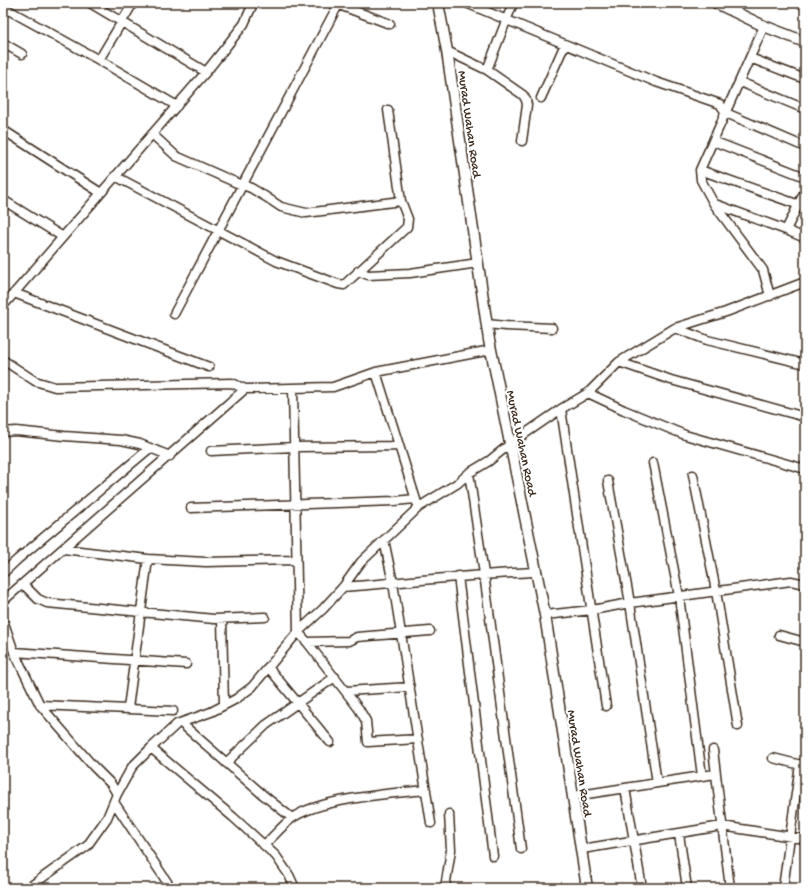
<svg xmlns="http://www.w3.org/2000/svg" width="808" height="891" viewBox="0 0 808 891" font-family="'Gochi Hand',sans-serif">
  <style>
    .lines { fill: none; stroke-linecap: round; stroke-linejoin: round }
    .minor-casing { stroke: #3b2a1e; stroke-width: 11 }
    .tertiary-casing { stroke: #3b2a1e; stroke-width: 13 }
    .minor { stroke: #fff; stroke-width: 8 }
    .tertiary { stroke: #fff; stroke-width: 10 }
    .labels { text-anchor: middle; stroke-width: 4; stroke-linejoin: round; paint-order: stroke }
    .street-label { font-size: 13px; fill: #3b2a1e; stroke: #fff }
  </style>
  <rect width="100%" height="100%" fill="#fff"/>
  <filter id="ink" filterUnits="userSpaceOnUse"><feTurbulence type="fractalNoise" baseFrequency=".025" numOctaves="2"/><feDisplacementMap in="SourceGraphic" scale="8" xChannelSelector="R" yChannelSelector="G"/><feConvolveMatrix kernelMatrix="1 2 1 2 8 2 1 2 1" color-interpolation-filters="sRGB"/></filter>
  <g filter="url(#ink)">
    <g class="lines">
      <g class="minor-casing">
        <path id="minor" d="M90 3 206 72
          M334 3 390 24
          M466 3 656 82 720 104 726 113 805 147
          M3 7 99 60 177 106
          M764 26 700 170 701 180 714 204 763 270 770 296
          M3 43 22 54
          M447 51 487 70 523 95 526 100 527 105 522 141
          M750 58 805 79
          M99 60 133 3
          M487 70 513 3
          M740 82 805 109
          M541 98 565 44
          M3 130 101 193
          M152 134 176 156 237 183 251 188 266 197 281 207 306 213 401 201
          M713 141 805 177
          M700 170 805 207
          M115 176 276 261 338 284 344 285 407 227 408 219 401 201 388 110
          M3 200 63 237
          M715 204 786 230 805 191
          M786 230 805 238
          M358 271 368 275 410 273 478 263
          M14 293 209 367
          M3 306 206 72 244 24 252 6 253 3
          M174 314 338 5
          M487 324 506 326 552 328
          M675 328 707 340 805 364
          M3 360 35 381 55 387 232 383 245 389 333 387 376 372 491 350
          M619 362 671 380 805 417
          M376 372 417 503
          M293 388 298 632 307 642 359 709 366 721 368 742 418 739
          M588 393 624 410 685 435 805 469
          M561 409 606 706
          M3 432 16 431 64 436 121 440 140 444 170 456
          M211 451 294 447 399 446
          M653 463 679 596 702 776
          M469 473 484 574 521 849
          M693 475 716 591 738 726
          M608 481 630 603 657 783
          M191 508 395 501 415 499
          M384 540 393 583 431 823
          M63 549 148 559 206 562 296 560
          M3 573 18 559 150 448
          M458 576 493 856
          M23 584 38 599 47 603 214 619 265 617
          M343 587C408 582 472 574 537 572
          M3 601 245 389
          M545 615 592 610 630 603 791 581 805 584
          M222 619 224 705
          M3 620 14 652 40 705 93 766 111 784 117 794
          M779 635 805 642
          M307 642 349 641 357 637 430 631
          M14 652 186 664
          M268 667 330 742
          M346 691 410 687
          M40 705 173 711
          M128 708 148 559
          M181 723 262 794 292 818
          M151 748 233 817 276 856 289 875 295 888
          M713 750 730 888
          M773 758 805 766
          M226 763 266 725 335 677
          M625 788 642 888
          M574 796 715 774
          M114 802 171 888
          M679 834 687 888
          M264 845C273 837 281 827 291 819 316 799 393 793 426 790
          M582 849 722 826 805 839
          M28 888 87 846 107 818 117 794 132 767 151 748 177 724 211 712 236 699 252 687 298 632 323 609 343 587 361 562 419 507 458 483 469 473 489 461 510 444 561 409 588 393 619 362 675 328 726 312 805 282
          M445 888 451 850 449 814
          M783 888 800 764"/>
      </g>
      <g class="tertiary-casing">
        <path id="tertiary" d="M438 3 447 51 489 340 545 615 587 888
          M716 3 764 26 805 42"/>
      </g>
      <use href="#minor" class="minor"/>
      <use href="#tertiary" class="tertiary"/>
    </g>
  </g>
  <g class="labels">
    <g class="street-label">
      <text transform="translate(471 124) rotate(82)" y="5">Murad Wahan Road</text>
      <text transform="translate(523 443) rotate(78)" y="5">Murad Wahan Road</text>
      <text transform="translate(581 763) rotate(81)" y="5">Murad Wahan Road</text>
    </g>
  </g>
  <rect width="808" height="891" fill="none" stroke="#fff" stroke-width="16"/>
  <rect x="8" y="8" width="792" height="875" fill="none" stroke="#3b2a1e" stroke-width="1.5" filter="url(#ink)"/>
</svg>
